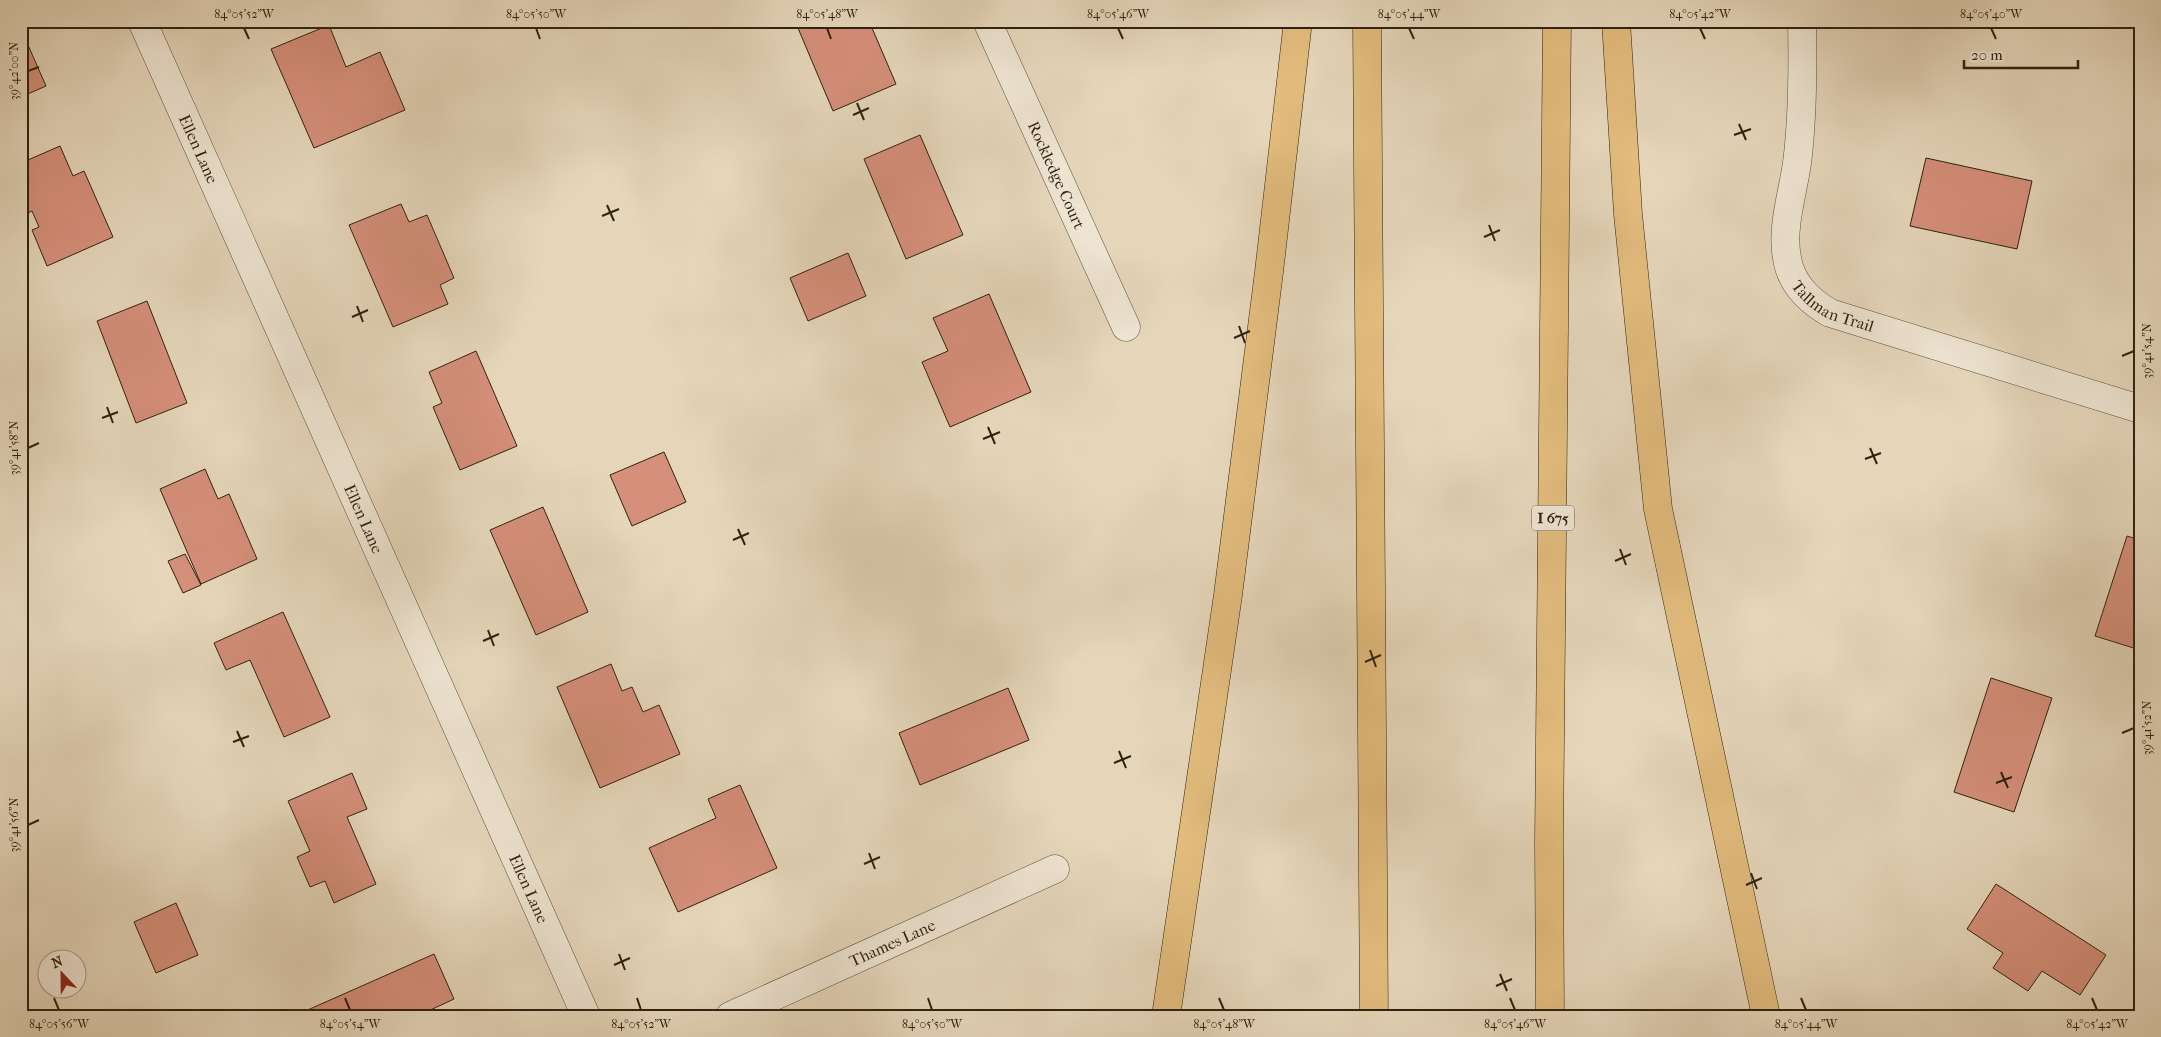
<svg xmlns="http://www.w3.org/2000/svg" width="2161" height="1037" viewBox="0 0 2161 1037" font-family="'IM FELL French Canon',serif">
  <style>
    .building { fill: #d58f7a; stroke: #2f220f }
    .lines { fill: none; stroke-linecap: round; stroke-linejoin: round }
    .minor-casing { stroke: #5c4f3a; stroke-width: 29 }
    .motorway-casing { stroke: #2f220f; stroke-width: 29 }
    .minor { stroke: #eee4d2; stroke-width: 28 }
    .motorway { stroke: #e2bb7d; stroke-width: 28 }
    .ticks { fill: none; stroke: #2f220f; stroke-width: 2 }
    .labels { text-anchor: middle; stroke-width: 4.5; stroke-linejoin: round; paint-order: stroke }
    .shield { fill: #eee4d2; stroke: #685c4a; stroke-width: 1 }
    .shield-label { font-size: 15px; font-weight: bold; fill: #2f220f }
    .street-label { font-size: 16px; fill: #2f220f; stroke: #eee4d2 }
    .neatline { fill: none; stroke: #2f220f; stroke-width: 2 }
    .ticks-label { font-size: 12px; text-anchor: middle; fill: #2f220f }
  </style>
  <rect width="100%" height="100%" fill="#e5d6ba"/>
  <filter id="stains"><feTurbulence type="fractalNoise" baseFrequency=".004" numOctaves="4"/><feColorMatrix values="0 0 0 0 .2 0 0 0 0 .09 0 0 0 0 .02 0 0 0 .5 -.17"/></filter>
  <radialGradient id="worn" r=".72"><stop offset=".6" stop-color="#630" stop-opacity="0"/><stop offset="1" stop-color="#630" stop-opacity=".3"/></radialGradient>
  <path class="building" d="M795 21H856L857 24 869 21 896 84 833 111Z
    M329 25 346 67 380 52 405 110 314 148 271 49Z
    M21 29 46 86 21 97Z
    M920 135 963 235 906 259 864 159Z
    M60 146 73 176 84 171 113 237 47 266 32 230 39 227 32 211 21 216V163Z
    M1926 158 2032 181 2017 249 1910 226Z
    M401 204 409 222 427 215 454 278 440 285 448 304 393 327 349 225Z
    M848 253 866 296 808 321 790 278Z
    M989 294 1031 392 950 427 922 362 948 351 933 318Z
    M147 301 187 403 136 423 97 321Z
    M476 351 517 446 460 470 433 407 442 403 429 372Z
    M664 452 686 502 632 526 610 475Z
    M205 469 218 499 229 494 257 559 201 584 160 489Z
    M543 507 588 612 536 635 490 530Z
    M2127 536 2140 540V650L2095 636Z
    M185 554 201 585 183 593 168 561Z
    M283 612 330 717 284 737 250 660 226 670 214 643Z
    M611 664 622 691 632 687 643 712 659 705 680 754 600 788 557 687Z
    M1991 678 2052 698 2014 812 1954 792Z
    M1008 688 1029 740 920 785 899 733Z
    M352 773 367 809 347 817 376 884 334 903 325 881 310 887 297 857 310 851 288 801Z
    M740 785 777 868 678 912 649 848 716 818 708 799Z
    M1996 884 2106 955 2080 995 2042 971 2028 991 1993 968 2003 953 1967 929Z
    M176 903 198 955 156 973 134 922Z
    M434 954 454 999 424 1013 426 1016H294Z"/>
  <g class="lines">
    <g class="minor-casing">
      <g id="minor">
        <path id="s1" d="M142 21 586 1016"/>
        <path id="s2" d="M987 21 1126 327"/>
        <path id="s3" d="M1802 21C1803 68 1803 116 1797 163 1793 193 1781 227 1787 258 1791 284 1809 301 1830 313L2140 409"/>
        <path id="s4" d="M730 1016 1055 869"/>
      </g>
    </g>
    <g class="motorway-casing">
      <path id="motorway" d="M1367 21 1374 1016
        M1616 21 1628 214 1658 509 1766 1016
        M1166 1016 1228 595 1269 272 1298 21
        M1550 1016 1549 842 1557 21"/>
    </g>
    <use href="#minor" class="minor"/>
    <use href="#motorway" class="motorway"/>
  </g>
  <path class="ticks" d="M244 28 249 39M536 28 540 39M827 28 831 39M1118 28 1123 39M1409 28 1414 39M1700 28 1705 39M1991 28 1996 39M28 71 39 67M857 103 864 120M853 115 869 108M1739 124 1746 140M1734 135 1751 129M607 205 614 221M602 216 619 209M1489 225 1495 241M1484 237 1500 230M357 306 363 322M352 317 368 310M1239 326 1245 343M1234 338 1250 331M2122 356 2134 351M107 407 113 423M102 418 118 412M988 427 995 444M983 439 1000 432M28 448 39 443M1870 448 1877 464M1865 459 1881 453M738 529 745 545M733 540 749 533M1620 549 1626 565M1615 561 1631 554M488 630 494 646M483 641 499 634M1370 650 1376 667M1365 662 1381 655M237 731 244 747M2122 733 2134 728M233 742 249 736M1119 751 1126 768M1114 763 1131 756M2001 772 2008 788M1996 783 2012 777M28 825 39 820M869 853 875 869M864 864 880 857M1751 873 1757 889M1746 885 1762 878M619 954 625 970M614 965 630 958M1500 974 1507 991M1496 986 1512 979M54 998 59 1010M345 998 350 1010M637 998 641 1010M928 998 932 1010M1219 998 1224 1010M1510 998 1515 1010M1801 998 1806 1010M2092 998 2097 1010"/>
  <g class="labels">
    <rect class="shield" x="1532" y="505.5" width="42" height="25" rx="4"/>
    <g class="shield-label">
      <text x="1553" y="523">I 675</text>
    </g>
    <g class="street-label">
      <text dy="6" stroke="none"><textPath href="#s1" startOffset="140">Ellen Lane</textPath></text>
      <text dy="6" stroke="none"><textPath href="#s2" startOffset="169">Rockledge Court</textPath></text>
      <text dy="6" stroke="none"><textPath href="#s3" startOffset="310">Tallman Trail</textPath></text>
      <text dy="6" stroke="none"><textPath href="#s1" startOffset="545">Ellen Lane</textPath></text>
      <text dy="6" stroke="none"><textPath href="#s1" startOffset="950">Ellen Lane</textPath></text>
      <text dy="6" stroke="none"><textPath href="#s4" startOffset="178">Thames Lane</textPath></text>
    </g>
  </g>
  <rect width="2161" height="1037" fill="none" stroke="#e5d6ba" stroke-width="55"/>
  <g transform="translate(62 974) rotate(338)"><circle r="24" fill="#eee4d2" stroke="#a29684"/>
  <path d="M0-4L9 19L0 12L-9 19Z" fill="#8f2418"/>
  <text y="-8" font-size="14" font-weight="bold" text-anchor="middle" fill="#2f220f">N</text>
  </g>
  <path d="M1964 60v8h114v-8" fill="none" stroke="#2f220f" stroke-width="2.5"/>
  <text x="1971" y="60" font-size="15" fill="#2f220f" stroke="#eee4d2" stroke-width="4" paint-order="stroke">20 m</text>
  <rect x="28" y="28" width="2106" height="982" class="neatline"/>
  <g class="ticks-label">
    <text x="244" y="18">84°05'52"W</text>
    <text x="536" y="18">84°05'50"W</text>
    <text x="827" y="18">84°05'48"W</text>
    <text x="1118" y="18">84°05'46"W</text>
    <text x="1409" y="18">84°05'44"W</text>
    <text x="1700" y="18">84°05'42"W</text>
    <text x="1991" y="18">84°05'40"W</text>
    <text transform="translate(14 71) rotate(-90)" y="4">39°42'00"N</text>
    <text transform="translate(2147 351) rotate(-90)" y="4">39°41'54"N</text>
    <text transform="translate(14 448) rotate(-90)" y="4">39°41'58"N</text>
    <text transform="translate(2147 728) rotate(-90)" y="4">39°41'52"N</text>
    <text transform="translate(14 825) rotate(-90)" y="4">39°41'56"N</text>
    <text x="59" y="1028">84°05'56"W</text>
    <text x="350" y="1028">84°05'54"W</text>
    <text x="641" y="1028">84°05'52"W</text>
    <text x="932" y="1028">84°05'50"W</text>
    <text x="1224" y="1028">84°05'48"W</text>
    <text x="1515" y="1028">84°05'46"W</text>
    <text x="1806" y="1028">84°05'44"W</text>
    <text x="2097" y="1028">84°05'42"W</text>
  </g>
  <rect width="100%" height="100%" filter="url(#stains)"/>
  <rect width="100%" height="100%" fill="url(#worn)"/>
</svg>
